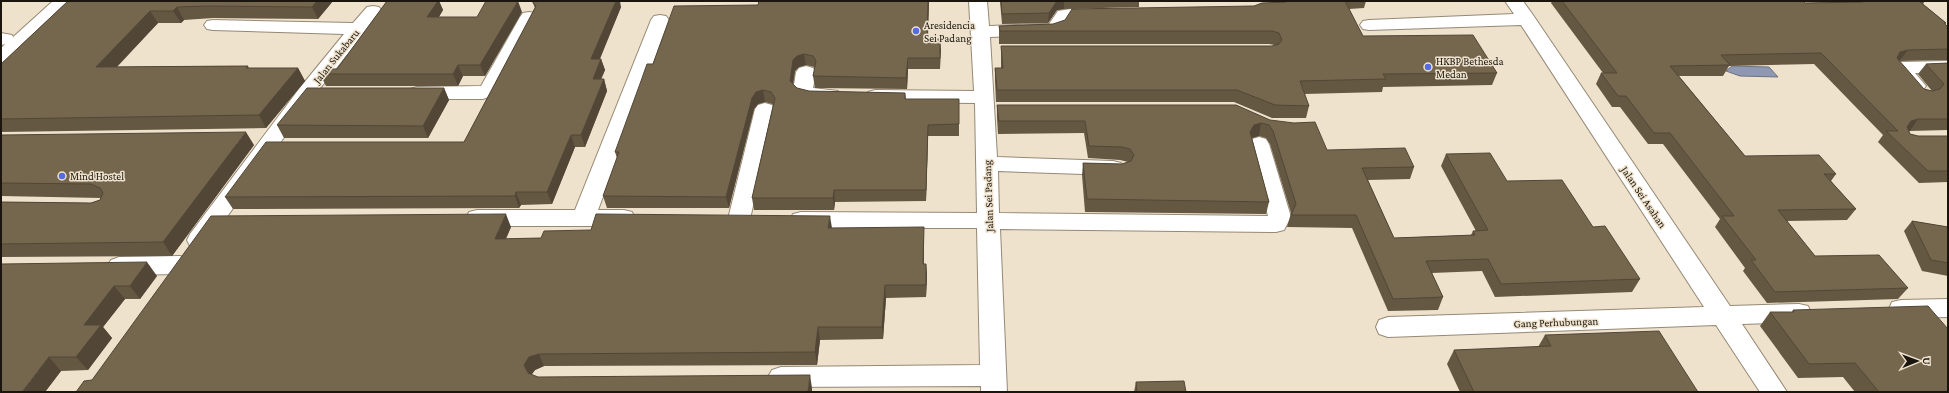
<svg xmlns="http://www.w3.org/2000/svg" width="1949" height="393" viewBox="0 0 1949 393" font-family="'Crimson Pro',serif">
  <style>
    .water { fill: #8f98b2; stroke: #6c7181 }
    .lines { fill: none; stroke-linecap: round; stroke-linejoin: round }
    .minor-casing { stroke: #958976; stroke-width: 2 }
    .major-casing { stroke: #958976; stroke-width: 2 }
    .minor { fill: #fff; fill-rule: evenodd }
    .major { fill: #fff; fill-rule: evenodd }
    .wall { fill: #655843 }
    .shaded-wall { fill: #524737 }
    .building { fill: #75664e; stroke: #524737 }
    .poi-dot { fill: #546be1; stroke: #efe2cd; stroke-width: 1.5 }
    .labels { text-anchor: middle; stroke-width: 3; stroke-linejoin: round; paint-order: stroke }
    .poi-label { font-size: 11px; fill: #1a160e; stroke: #efe2cd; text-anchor: start }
    .street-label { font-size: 11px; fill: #1a160e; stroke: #efe2cd }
  </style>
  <rect width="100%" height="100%" fill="#efe2cd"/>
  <path class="water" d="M1732 66 1769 67 1778 77 1740 76 1726 71Z"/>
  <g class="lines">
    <g class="minor-casing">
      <path id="minor" d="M969 1H987L989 26 1049 24 1058 11C1071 8 1091 7 1104 10L1107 14 1104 18 1070 20 1063 31 1052 35 990 37 997 157 1113 161 1121 163 1124 168 1121 173 1113 175 998 171 999 213 1268 216 1249 144 1252 139 1259 137 1266 139 1269 144 1291 217 1284 230 1276 232 1000 229 1007 392H981V386L781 387 772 384 768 377 772 370 781 367 980 365 977 228H801L793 226 790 220 793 214 801 212 977 213 975 103 875 102 868 100 865 96 868 92 875 90 974 91Z
        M1505 1H1523L1533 15 1730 306 1799 304 1808 306 1811 313 1808 320 1799 322 1742 324 1787 392H1760L1716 325 1388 337 1379 334 1376 327 1379 320 1388 317 1704 307 1521 25 1369 30 1363 29 1360 25 1363 21 1369 20 1514 14Z
        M373 6 379 7 382 11 313 97 206 246 198 248 190 246 187 240 190 234 299 89 344 34 213 30 207 29 204 25 207 21 213 20 353 23 367 7Z
        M529 12 535 13 538 17 496 94 483 99H417L410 97 407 93 410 89 417 87 481 86 520 17 523 13Z
        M660 15 666 16 669 20 598 210H624L632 212 635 218 632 224 624 226H477L469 224 466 218 469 212 477 210H575L651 20 654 16Z
        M1 33 12 35 14 39 12 43 1 45Z
        M1948 61V73H1915L1926 86 1923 90C1908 94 1899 80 1890 68L1893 64 1900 62Z
        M806 66 813 68 816 72 813 88 838 91 841 95 838 99C824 103 802 104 793 91L796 72 799 68Z
        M765 103 772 105 775 109 750 219 747 225 739 227 731 225 728 219 755 109 758 105Z
        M180 256 188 259 192 265 188 271 180 274 119 275 111 272 107 266 111 260 119 257Z
        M1948 299V317L1901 318 1892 316 1889 309 1892 302 1901 300Z"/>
    </g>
    <g class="major-casing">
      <path id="major" d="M53 1H72L8 62 1 64V48Z"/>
    </g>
    <use href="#minor" class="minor"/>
    <use href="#major" class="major"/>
  </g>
  <path class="wall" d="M68 1H333L318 19 213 18 184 20 181 23H158L117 67 248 66 249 68H298L305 81 266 128 1 132V64Z
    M387 1H439L443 10 439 17H477L522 12 485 76H463L458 86H326L320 74 337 69Z
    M532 1 621 7 600 59H601L605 70 601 79H604L607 91 585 147H575L552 204 521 205 519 208 233 209 225 197 464 142 535 8Z
    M759 1H929L928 39H940V69H908L907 89 815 88 813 76 815 68 814 67 806 65 799 67 795 71 793 84 797 88 809 91 905 93 906 99H959V136H928L926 201 835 202 834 210H754L752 198 773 105 772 104 765 102 758 104 754 109 729 208H607L603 196 617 158 615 152 653 64 758 5Z
    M1000 1H1139V7L1064 9 1057 10 1048 23 1002 24Z
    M1277 1H1366L1364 8 1349 9 1363 36 1497 73 1492 85 1383 87 1382 92 1304 94 1309 106 1306 118H1272L1234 102H996L995 81V68H1001V46H1272L1275 45 1269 44H999V26L1053 24 1254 6 1278 2Z
    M1552 1H1803L1805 3 1844 2 1843 1H1925L1923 4 1946 23 1945 24 1948 27V60L1899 61 1924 89 1932 91 1918 74 1926 64 1948 63V130L1909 131 1910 134 1918 136H1948V182L1919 183 1878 142 1883 135 1814 64 1729 66 1723 76H1679L1745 156 1836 174 1831 181 1856 209 1847 220 1787 221 1815 256 1908 288 1898 299 1767 303 1743 271 1745 268 1715 227 1720 219 1663 144H1648L1620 107H1612L1596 84 1601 73H1603L1551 3Z
    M444 88 449 100 428 138H284L277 125Z
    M997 105H1236L1327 150 1414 167 1410 179 1368 180 1394 238 1471 235 1473 231H1476L1441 166 1446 154 1507 181 1593 227 1640 279 1632 292 1495 297 1482 271 1432 273 1443 297 1438 310 1388 311 1352 228 1287 227 1291 213 1270 144 1266 138 1259 136 1252 138 1269 202 1266 214 1085 212 1082 175 1083 163 1122 164 1129 162H1128L1120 160 1088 158 1084 133 998 134 997 118Z
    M1 135 254 145 172 256 1 257V202L91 203 100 200 101 198 1 196Z
    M1912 221 1948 227V276L1922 271 1904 231Z
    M511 227 506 239 541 238 832 228 924 240V264H926L927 276 926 297 886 298 883 339 820 340 817 365 544 366 535 370 531 375 538 377 812 388V392H76L92 380Z
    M1 264 157 276 140 299H125L103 327 112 338 88 370 61 371 45 392Z
    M1793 310 1948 392H1855L1843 377 1798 378 1760 326 1770 312H1792Z
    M1545 335 1698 392H1460L1447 364 1454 350 1538 347Z
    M1136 382 1186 392H1134Z"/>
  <path class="shaded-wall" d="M317 1H333L318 19 312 7Z
    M438 1H439L443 10 432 28 427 17Z
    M518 1 522 12 485 76 480 65Z
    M616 1H620L621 7 595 70 591 59Z
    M928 1H929L927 50V39Z
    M1057 1H1064V9L1057 10 1048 23 1049 13Z
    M177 7 184 20 181 23 173 11Z
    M150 11 158 23 104 80 96 67Z
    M940 39 941 50 940 69Z
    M1908 50 1900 60 1892 63 1900 52Z
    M804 54 806 65 799 67 795 71 792 92 790 81 793 60 797 56Z
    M908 58V69L907 89 906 78Z
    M601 59 605 70 596 91 593 79Z
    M458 65 463 76 458 86 453 74Z
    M298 68 305 81 266 128 259 115Z
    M604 79 607 91 585 147 581 135Z
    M444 88 449 100 428 138 423 126Z
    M763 90 765 102 758 104 754 109 729 208 726 197 752 98 756 92Z
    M1918 119 1910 131 1903 133 1911 121Z
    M1261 123 1259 136 1252 138 1250 132 1254 125Z
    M928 125V136L926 201V190Z
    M246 132 254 145 172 256 163 242Z
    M571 135 575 147 552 204 547 192Z
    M834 190 835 202 834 210 833 198Z
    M516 192 521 205 519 208 515 196Z
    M506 214 511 227 500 251 495 239Z
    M830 216 832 228H828Z
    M924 227V240L923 276V264Z
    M147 262 157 276 140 299 130 286Z
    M926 264 927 276 926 297Z
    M885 285 886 298 883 339 882 327Z
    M114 286 125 299 103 327 112 338 88 370 76 357 84 325Z
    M818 327 820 340 817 365 815 352Z
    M539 354 544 366 535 370 530 377 524 365 529 357Z
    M49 357 61 371 45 392H22Z
    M810 375 812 388V392H808Z"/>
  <path class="building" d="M68 1H317L312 7 206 6 177 7 173 11H150L96 67 248 66 246 68H298L259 115 1 119V64Z
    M387 1H438L427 17H477L486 1H518L480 65H458L453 74H320L324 69H337Z
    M532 1H616L591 59H601L593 79H604L581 135H571L547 192H516L515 196 225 197 266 142H464L536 6Z
    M759 1H928L927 39H940V58H908L906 78 813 76 816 61 813 56 804 54 797 56 793 60 790 81 797 88 809 91 905 93V99H959V124L928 125 926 190H834L833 198H752L775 98 771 92 763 90 756 92 752 98 726 197 603 196 619 152H615L641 81 647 64H653L674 6 758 5Z
    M1001 1H1057L1049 13 1002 14Z
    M1285 1H1345L1363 36 1473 35 1497 73 1383 74 1386 79 1300 81 1309 106 1275 105 1237 90H997L995 68H1003L1001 46H1272L1279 44 1282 40 1279 33 1272 31H1000L999 26 1053 24 1065 20 1072 9 1254 6 1262 3 1286 2Z
    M1562 1H1803L1805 3 1863 2 1862 1H1919L1946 23H1944L1948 27V49L1908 50 1900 52 1897 58 1924 89 1932 91 1940 89 1944 84 1926 64 1948 63V119H1918L1911 121 1907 127 1910 134 1918 136H1948V171H1928L1886 131H1898L1821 53 1721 55 1730 65 1670 66 1745 156 1819 155 1836 174H1824L1856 209 1778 210 1815 256 1879 255 1908 288 1775 292 1751 260H1756L1722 216H1734L1670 133H1654L1626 96H1618L1601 73H1617Z
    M307 88H444L423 126 277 125Z
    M997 105H1236L1270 120 1294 123 1315 122 1327 150 1405 148 1414 167 1362 168 1394 238 1475 235 1473 231 1488 230 1446 154 1490 153 1507 181 1562 180 1593 227 1605 226 1640 279 1501 284 1488 259 1426 261 1443 297 1393 299 1356 215H1291L1296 204 1273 131 1269 125 1261 123 1254 125 1250 132 1269 202 1087 199 1083 163 1122 164 1131 161 1134 155 1130 149 1122 147 1089 146 1085 121H999Z
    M246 132 163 242 1 244V202L91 203 100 200 103 193 100 188 91 184 1 183V135Z
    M506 214 495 239 541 238 544 231 591 230 596 214 830 216 828 228 924 227 923 264H926V285H885L882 327H818L815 352 539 354 529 357 524 365 528 373 538 377 810 375 808 392H76L84 381 92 380 211 216Z
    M1912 221 1948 227V263L1931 260Z
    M147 262 130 286H114L84 325H101L76 357H49L22 392H1V264Z
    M1928 306 1948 329V392H1879L1855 363 1809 364 1770 312H1794L1793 310Z
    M1659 331 1698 392H1474L1454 350 1551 346 1545 335Z
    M1184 381 1186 392H1137L1136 382Z"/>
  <g class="poi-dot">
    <circle cx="916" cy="31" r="4"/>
    <circle cx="1428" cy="67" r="4"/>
    <circle cx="62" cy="176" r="4"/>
  </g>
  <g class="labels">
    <g class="poi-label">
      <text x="924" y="29">Aresidencia<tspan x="924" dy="13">Sei Padang</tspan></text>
      <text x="1436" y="65">HKBP Bethesda<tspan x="1436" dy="13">Medan</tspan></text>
      <text x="70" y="180">Mind Hostel</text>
    </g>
    <g class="street-label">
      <text transform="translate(336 56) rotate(-51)" y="4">Jalan Sukabaru</text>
      <text transform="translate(988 196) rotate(-92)" y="4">Jalan Sei Padang</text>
      <text transform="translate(1644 197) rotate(56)" y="4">Jalan Sei Asahan</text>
      <text transform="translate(1556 322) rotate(-2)" y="4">Gang Perhubungan</text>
    </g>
  </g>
  <rect width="1949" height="393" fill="none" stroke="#1a160e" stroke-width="4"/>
  <g transform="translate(1917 361) rotate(89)" stroke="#efe2cd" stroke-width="3" paint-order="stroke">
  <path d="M0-3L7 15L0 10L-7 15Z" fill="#1a160e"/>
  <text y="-6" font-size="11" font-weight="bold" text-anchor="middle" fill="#1a160e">U</text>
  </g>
</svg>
